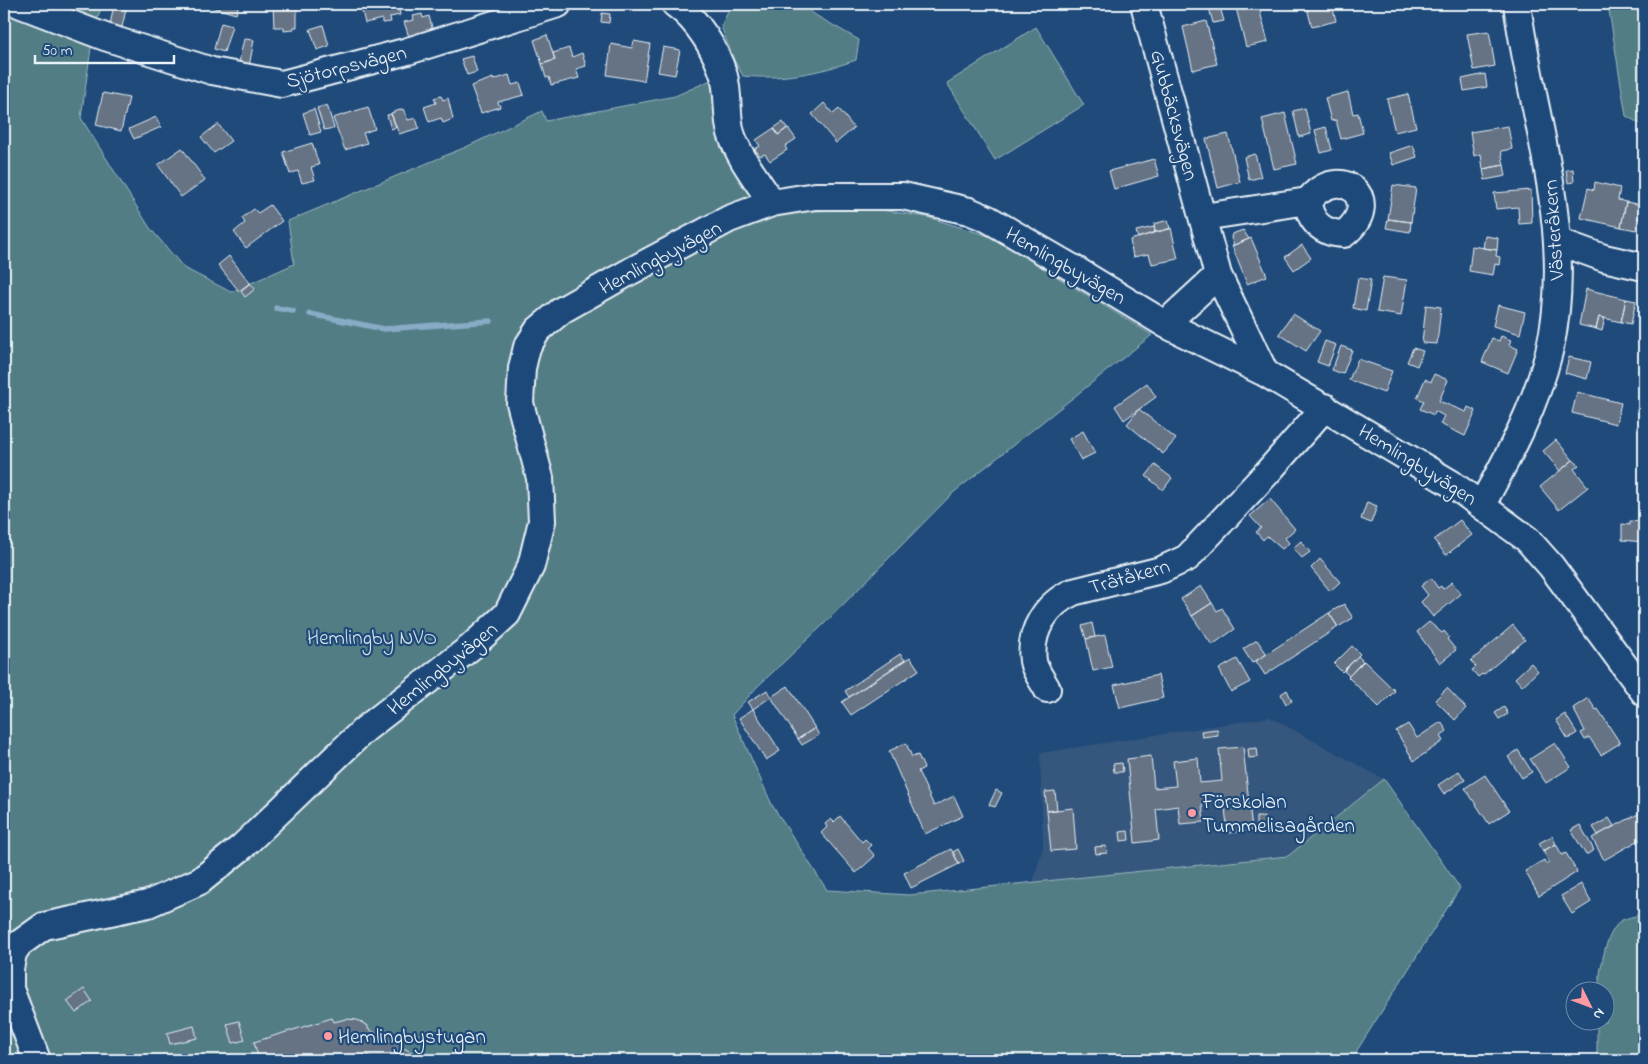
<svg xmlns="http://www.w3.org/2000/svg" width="1648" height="1064" viewBox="0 0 1648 1064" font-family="'Indie Flower',sans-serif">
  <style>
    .built { fill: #34567d }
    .green { fill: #527d85; stroke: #9db7be }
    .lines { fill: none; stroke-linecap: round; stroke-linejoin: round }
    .stream { stroke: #88abc6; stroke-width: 5.5 }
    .building { fill: #657384; stroke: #e8f1f8 }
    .minor-casing { stroke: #e8f1f8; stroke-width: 30 }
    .minor { stroke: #1f4a7a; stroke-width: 26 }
    .poi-dot { fill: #ff9aa2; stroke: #1f4a7a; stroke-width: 2 }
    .labels { text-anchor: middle; stroke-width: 4.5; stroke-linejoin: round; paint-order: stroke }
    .street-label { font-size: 21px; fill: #e8f1f8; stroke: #1f4a7a }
    .park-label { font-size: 21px; fill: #d2e0e7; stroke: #1f4a7a }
    .poi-label { font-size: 21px; fill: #e8f1f8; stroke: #1f4a7a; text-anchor: start }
  </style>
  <rect width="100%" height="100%" fill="#1f4a7a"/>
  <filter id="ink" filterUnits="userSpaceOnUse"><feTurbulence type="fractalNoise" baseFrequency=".02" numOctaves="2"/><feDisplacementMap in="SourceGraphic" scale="10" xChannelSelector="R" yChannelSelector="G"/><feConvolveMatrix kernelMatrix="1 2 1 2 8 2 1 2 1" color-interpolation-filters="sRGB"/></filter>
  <g filter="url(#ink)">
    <path class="built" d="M1270 717 1384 779 1288 856 1033 882 1043 847 1040 753Z"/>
    <path class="green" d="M4 4H102L93 34 81 118 150 228 184 268 231 292 294 264 288 221 466 147 542 111 546 121 675 96 720 76 748 160 784 212 875 209 927 217 992 237 1152 335 953 493 823 625 757 687 732 715 772 805 827 890 910 895 1288 856 1384 779 1460 888 1354 1055 1356 1060H4Z
      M732 4H800L817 16 859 40 856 60C819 73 782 80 743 76L733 58 721 26Z
      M1608 4H1644V126L1626 116Z
      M1036 27 1084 105 995 160 947 83Z
      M1638 915 1644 917V1060H1597V1022H1606V992L1598 991C1600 972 1604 933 1622 920 1626 918 1633 917 1638 915Z"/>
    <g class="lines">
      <path class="stream" d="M276 308 293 311
        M310 314 384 329 491 321"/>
    </g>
    <path class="building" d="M114 4 127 5 122 27 110 25Z
      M201 4H239L236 14Z
      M360 4H398L400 15 390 17 391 22 382 23V19L365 23Z
      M1208 4H1219L1224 21 1213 23Z
      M1235 4H1258L1268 42 1246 47Z
      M1306 4H1332L1336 21 1312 27Z
      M273 5H297V27H294L293 30 284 31V27H274Z
      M602 13 610 14 609 23 601 22Z
      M422 14 423 18 429 16 433 31 409 37 404 22 414 20 413 16Z
      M1206 21 1217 64 1193 70 1183 27Z
      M221 23 232 26 224 52 214 49Z
      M323 25 329 46 317 50 310 29Z
      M1489 31 1495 66 1474 70 1467 34Z
      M547 35 555 60 542 64 534 40Z
      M244 39 254 40 248 72 237 71Z
      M634 41 650 44 644 81 607 75 611 44 632 48Z
      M663 47 680 50 675 75 658 72Z
      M569 48 572 57 582 53 586 66 576 69 579 78 551 85 549 77 546 78 542 64 555 60 553 53Z
      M472 56 477 72 467 75 461 59Z
      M1485 74 1487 87 1464 91 1462 79Z
      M509 75 512 85 520 83 524 95 498 102 500 107 481 113 471 86 493 78V80Z
      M1348 92 1353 114 1358 113 1363 133 1341 139 1336 120 1331 121 1325 98Z
      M103 93 129 98 121 131 96 125Z
      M1408 94 1416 127 1395 132 1387 99Z
      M441 96 443 100 448 98 453 119 443 123 441 118 429 122 424 107 436 103 434 98Z
      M824 103 833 114 839 109 854 128 836 143 812 114Z
      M327 105 334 128 324 130 317 108Z
      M368 107 375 129 363 133 367 143 345 150 333 118Z
      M1305 108 1311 134 1299 137 1293 111Z
      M314 109 321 132 310 135 303 113Z
      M403 109 408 120 416 118 419 128 399 134 391 113Z
      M1285 113 1297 164 1274 169 1262 119Z
      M391 114 396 127 391 129 387 115Z
      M156 117 161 127 134 139 129 129Z
      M783 122 787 128 778 135 774 128Z
      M218 124 231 141 214 153 201 137Z
      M1508 126 1512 149 1501 151 1504 165 1483 169 1481 154 1474 156 1470 132Z
      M1326 127 1332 150 1321 153 1315 130Z
      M774 128 778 135 788 128 796 139 785 146 787 150 770 161 765 154 760 156 755 149 760 146 756 140Z
      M1228 134 1240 182 1218 188 1206 139Z
      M312 143 319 165 311 167 315 180 302 183 298 171 290 174 283 152Z
      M1413 145 1417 157 1393 165 1389 153Z
      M182 148 205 180 181 197 158 165Z
      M1255 154 1261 177 1249 180 1244 157Z
      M1154 159 1159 176 1114 189 1109 171Z
      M1504 165 1506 176 1485 180 1483 169Z
      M1573 169 1574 182 1568 183 1566 170Z
      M1595 182 1620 188 1618 200 1626 202 1621 227 1581 218 1588 188 1594 190Z
      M1393 185 1416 188 1411 222 1388 219Z
      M1531 190 1532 223 1519 224 1518 207 1496 209 1494 193Z
      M1626 202 1642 205 1636 230 1621 227Z
      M270 205 282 221 246 248 234 232 245 223 242 218 254 209 258 213Z
      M1388 219 1411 222 1410 232 1386 228Z
      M1168 220 1170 229 1155 232 1154 224Z
      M1154 227 1155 232 1138 238 1136 231Z
      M1171 228 1178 259 1152 264 1149 254 1133 257 1130 240Z
      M1243 230 1249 239 1234 245 1231 238 1232 234Z
      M1485 236 1498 238 1497 250 1483 248Z
      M1251 238 1267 276 1247 284 1232 246Z
      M1302 245 1311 258 1294 270 1285 257Z
      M1472 246 1497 250 1496 256 1500 257 1499 265 1495 264 1493 275 1469 271Z
      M229 256 250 283 239 291 218 265Z
      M1383 277 1407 280 1401 316 1377 312Z
      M1358 278 1371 280 1366 311 1353 308Z
      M250 283 255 289 245 297 241 291Z
      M1586 289 1626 299 1621 322 1599 317 1596 329 1579 325Z
      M1626 299 1636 301 1631 324 1621 322Z
      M1426 305 1441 307 1437 344 1422 343Z
      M1498 305 1525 312 1520 334 1493 326Z
      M1293 314 1320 331 1306 351 1279 334Z
      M1599 317 1605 318 1602 331 1596 329Z
      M1501 336 1511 340 1509 345 1518 349 1508 373 1482 362 1492 338 1499 341Z
      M1325 341 1336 345 1328 366 1317 362Z
      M1341 346 1352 350 1343 374 1332 370Z
      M1413 348 1423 351 1417 366 1407 362Z
      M1569 357 1591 362 1587 379 1565 373Z
      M1358 359 1392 371 1384 393 1349 380Z
      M1434 374 1448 380 1439 401 1466 412 1468 407 1476 411 1465 436 1440 424 1444 416 1435 411 1434 415 1420 409 1424 401 1417 398 1425 379 1431 382Z
      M1147 383 1156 397 1124 420 1115 406Z
      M1577 392 1621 403 1616 424 1572 413Z
      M1139 409 1176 439 1163 454 1127 424Z
      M1083 431 1095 453 1081 460 1069 439Z
      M1556 440 1573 460 1560 471 1543 451Z
      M1573 460 1579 465 1574 469 1588 487 1559 510 1540 487Z
      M1155 465 1172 478 1163 490 1146 476Z
      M1270 499 1295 529 1285 538 1289 543 1282 549 1267 536 1263 540 1256 532 1261 528 1250 516Z
      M1367 502 1377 506 1371 523 1361 519Z
      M1460 520 1472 535 1446 555 1434 540Z
      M1630 521 1644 522V542L1622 540V524L1630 525Z
      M1301 541 1310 552 1302 558 1293 548Z
      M1320 559 1340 582 1330 591 1311 568Z
      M1431 578 1438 588 1441 586 1443 589 1452 582 1461 594 1433 617 1421 602 1428 595 1421 586Z
      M1201 586 1212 603 1192 616 1181 599Z
      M1212 603 1217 611 1222 608 1235 629 1212 645 1192 616Z
      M1344 604 1353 618 1338 627 1329 613Z
      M1329 613 1338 627 1265 675 1256 661Z
      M1429 622 1442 633 1444 631 1449 637 1447 639 1456 650 1440 663 1417 632Z
      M1092 623 1095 637 1086 639 1082 626Z
      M1513 625 1525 640 1483 675 1482 674 1478 677 1472 670 1476 667 1471 661Z
      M1105 635 1112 667 1093 671 1086 639Z
      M1257 640 1267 654 1252 663 1243 649Z
      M1352 646 1360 654 1342 672 1334 664Z
      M900 654 905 660 849 697 845 691Z
      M1358 656 1363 661 1349 676 1344 671Z
      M910 657 919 670 851 715 842 702Z
      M1237 659 1250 682 1231 692 1219 669Z
      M1364 661 1395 691 1379 707 1348 677Z
      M1531 663 1538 671 1522 686 1515 678Z
      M1158 675 1163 698 1120 708 1114 685Z
      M788 686 815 728 798 739 771 697Z
      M1447 688 1466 708 1455 720 1435 700Z
      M767 690 771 697 753 709 748 702Z
      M1287 690 1292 701 1286 704 1281 694Z
      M1588 698 1596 710 1598 709 1620 743 1601 755 1589 737 1585 740 1581 733 1585 731 1573 708Z
      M1504 707 1508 714 1499 719 1495 713Z
      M753 709 780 751 766 760 739 718Z
      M1565 714 1577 733 1568 739 1556 720Z
      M1441 722 1447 731 1440 736 1443 741 1414 761 1396 731 1408 724 1417 738Z
      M815 728 819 735 802 745 798 739Z
      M1217 729 1218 735 1202 737 1201 731Z
      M906 743 912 757 918 755 924 768 918 771 934 806 954 796 963 816 925 834 889 751Z
      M1555 743 1571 767 1546 783 1530 759Z
      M1243 747 1252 830 1228 833 1224 801 1202 804 1204 822 1180 824 1178 806 1156 809 1159 840 1135 843 1127 759 1151 756 1154 788 1176 786 1173 761 1198 758 1200 783 1222 781 1219 749Z
      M1257 748 1258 757 1249 758 1248 749Z
      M1518 750 1532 772 1522 778 1508 757Z
      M1122 763 1123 772H1114L1113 764Z
      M1459 771 1465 780 1444 794 1438 785Z
      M1485 775 1509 811 1489 824 1465 788Z
      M996 790 1002 793 995 807 989 805Z
      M1055 791 1057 810 1047 811 1045 792Z
      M1073 808 1076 849 1051 851 1047 811Z
      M1640 813 1644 821V842L1641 839 1604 860 1592 838Z
      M840 816 862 842 865 839 871 845 868 848 875 856 856 873 821 833 827 827 825 824 831 819 834 822Z
      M1256 817H1264L1265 825 1256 826Z
      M1609 818 1614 826 1598 835 1593 827Z
      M1580 825 1594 850 1586 855 1571 830Z
      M1128 831 1129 840 1121 841 1120 832Z
      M1552 836 1556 844 1543 851 1539 843Z
      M1556 844 1562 855 1566 853 1577 872 1539 896 1525 871 1544 860 1546 864 1549 862 1543 851Z
      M1106 846 1107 853 1096 854 1095 847Z
      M951 849 959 864 911 888 904 873Z
      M958 849 964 861 959 864 953 852Z
      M1581 884 1591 902 1572 914 1561 896Z
      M84 989 92 1001 76 1013 67 1001Z
      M332 1018 334 1022 346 1019 357 1020 368 1026V1029L413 1053 409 1060H376L365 1054 362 1060H294V1058L285 1060H259L254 1042Z
      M239 1021 245 1040 233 1043 227 1024Z
      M194 1026 197 1038 170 1044 167 1033Z"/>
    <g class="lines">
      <g class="minor-casing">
        <path id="minor" d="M19 4 105 37 212 71 282 84 408 51 558 4
          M675 4C697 19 716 50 724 76 729 94 726 115 731 133 738 156 759 183 772 203
          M1144 4 1218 275 1265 373
          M1203 217 1308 201C1340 160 1386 201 1344 234 1324 234 1309 222 1308 201
          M1557 241 1604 258 1644 267
          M1165 324 1218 275
          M1482 504C1509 456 1536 405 1549 352 1577 235 1532 118 1517 4
          M1047 689C1043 681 1034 670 1033 661 1029 631 1046 604 1073 592L1161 570 1187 558 1267 473 1325 407
          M37 1060 10 989V969L13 953 19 944 44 926 148 904 200 881 243 846 364 730 471 647 507 614 531 566 542 521 540 478 520 403 522 368 527 347 538 330 562 310 631 271 729 219 772 203 815 196H903L969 211 988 219 1076 270 1165 324 1265 373 1452 484 1527 539 1551 566 1644 692"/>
      </g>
      <use href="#minor" class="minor"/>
    </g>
  </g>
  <g class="poi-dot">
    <circle cx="1192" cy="813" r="5"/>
    <circle cx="328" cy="1036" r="5"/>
  </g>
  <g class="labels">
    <g class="street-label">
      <text transform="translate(346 66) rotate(-14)" y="7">Sjötorpsvägen</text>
      <text transform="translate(1175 115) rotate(75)" y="7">Gubbäcksvägen</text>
      <text transform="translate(1553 230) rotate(-94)" y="7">Västeråkern</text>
      <text transform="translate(660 257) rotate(-28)" y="7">Hemlingbyvägen</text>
      <text transform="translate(1066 265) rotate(30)" y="7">Hemlingbyvägen</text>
      <text transform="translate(1418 464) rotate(32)" y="7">Hemlingbyvägen</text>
      <text transform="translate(1129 576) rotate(-16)" y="7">Trätåkern</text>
      <text transform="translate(442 668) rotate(-39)" y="7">Hemlingbyvägen</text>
    </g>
    <g class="park-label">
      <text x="372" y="644">Hemlingby NVO</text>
    </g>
    <g class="poi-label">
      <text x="1202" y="808">Förskolan<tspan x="1202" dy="24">Tummelisagården</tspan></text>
      <text x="338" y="1043">Hemlingbystugan</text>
    </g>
  </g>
  <rect width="1648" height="1064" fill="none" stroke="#1f4a7a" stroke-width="20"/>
  <rect x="10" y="10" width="1628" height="1044" fill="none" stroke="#e8f1f8" stroke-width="2" filter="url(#ink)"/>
  <g transform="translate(1590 1006) rotate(132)"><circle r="24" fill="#1f4a7a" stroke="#6f8dac"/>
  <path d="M0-4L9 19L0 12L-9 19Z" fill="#ff9aa2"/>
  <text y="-8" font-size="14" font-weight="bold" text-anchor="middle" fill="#e8f1f8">N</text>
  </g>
  <path d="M35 55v8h139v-8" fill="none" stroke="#e8f1f8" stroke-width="2.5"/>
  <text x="42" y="55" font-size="15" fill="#e8f1f8" stroke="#1f4a7a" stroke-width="4" paint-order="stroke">50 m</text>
</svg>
